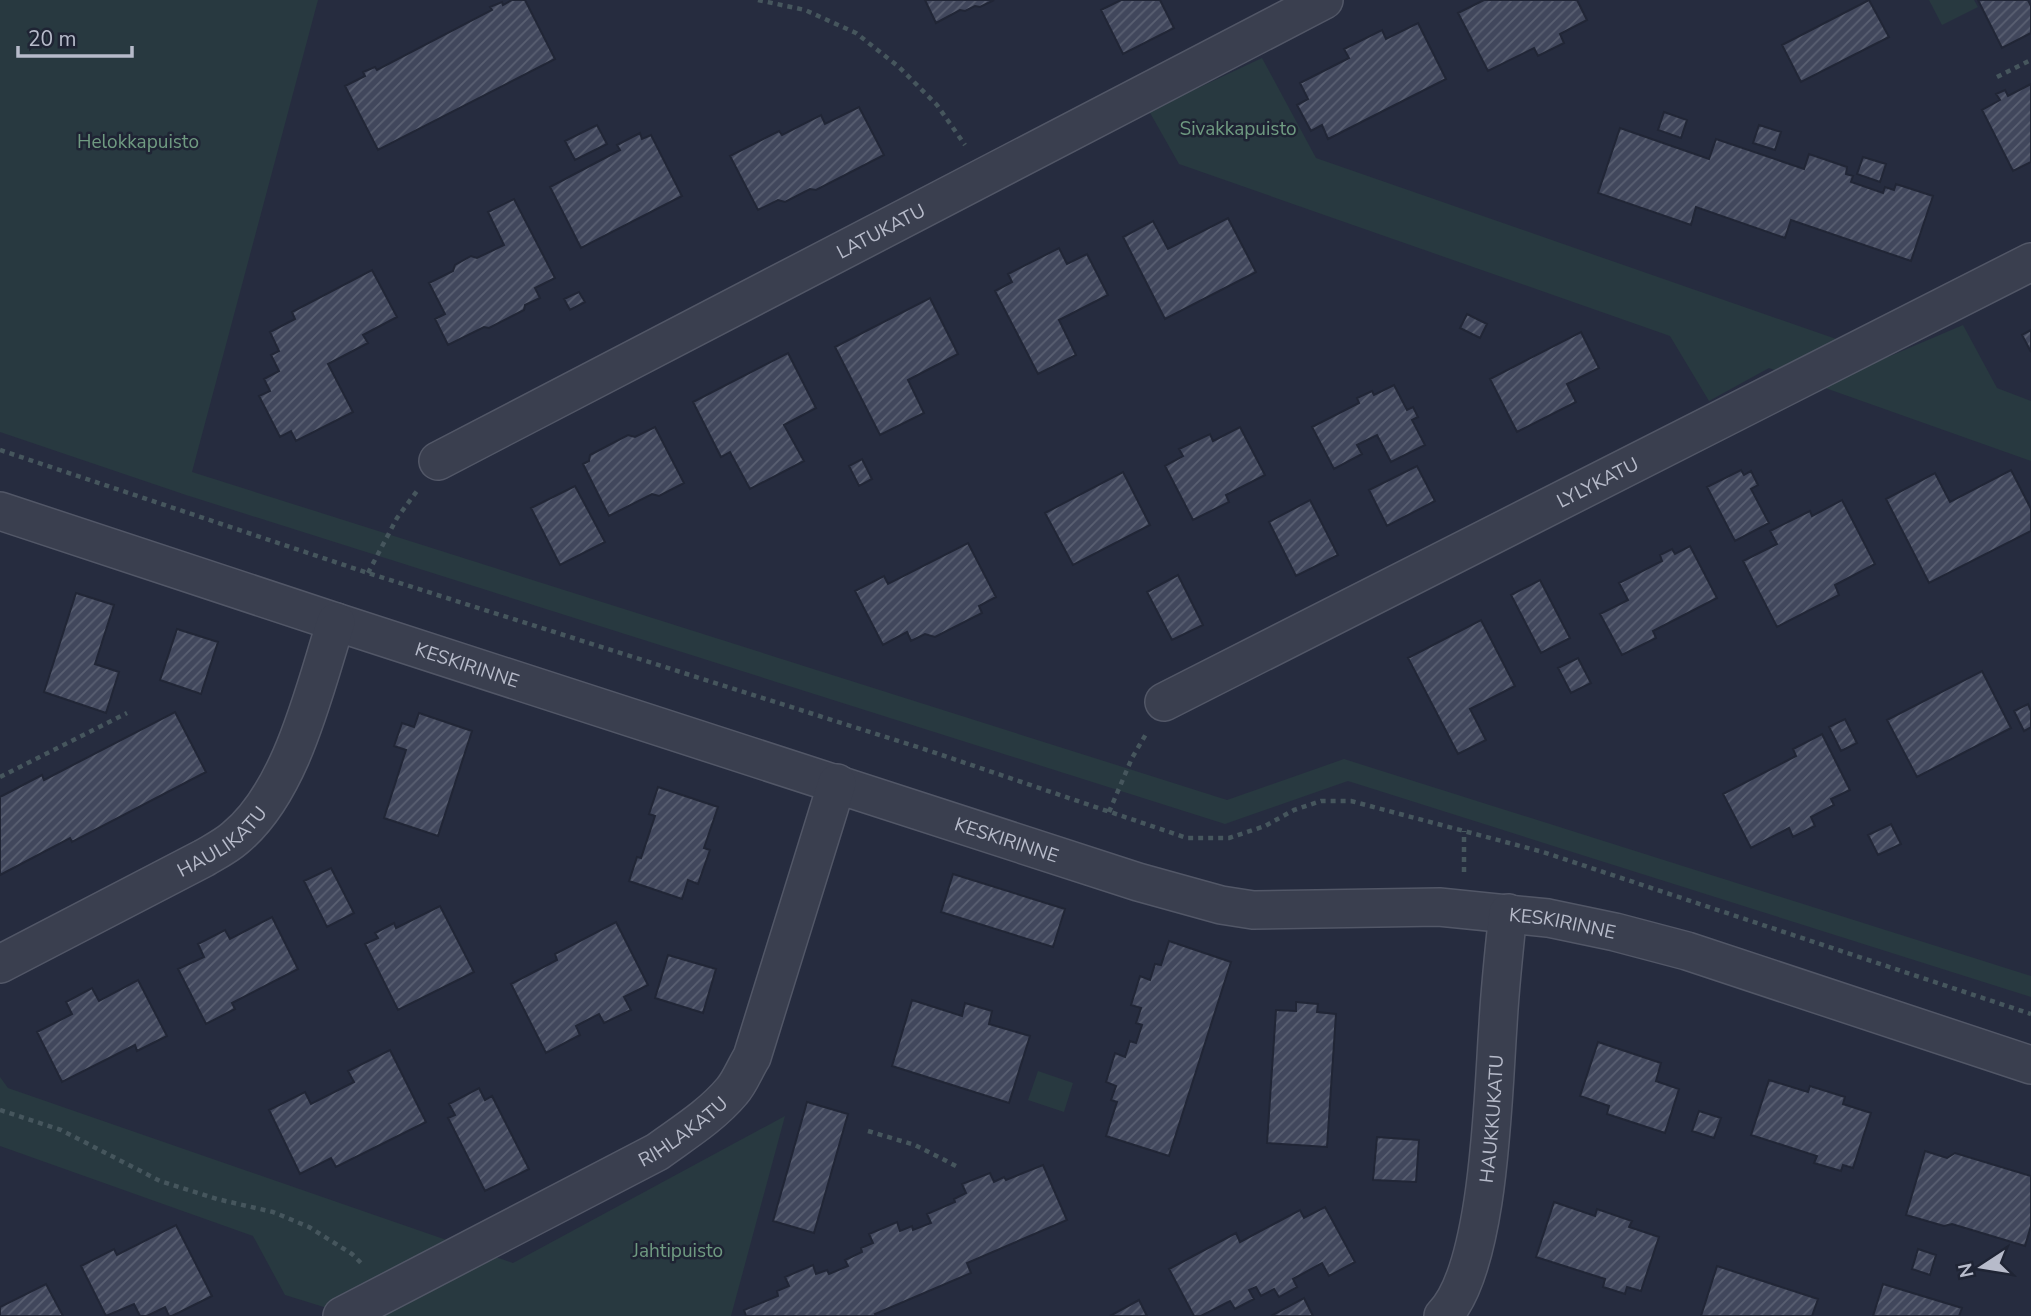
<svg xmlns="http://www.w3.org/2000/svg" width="2031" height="1316" viewBox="0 0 2031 1316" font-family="'Nunito Sans',sans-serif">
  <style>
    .green { fill: #283940 }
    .building { fill: url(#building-hatch); stroke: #212636; stroke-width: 2 }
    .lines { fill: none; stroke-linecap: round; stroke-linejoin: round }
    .minor-casing { stroke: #525767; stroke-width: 40 }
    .path { stroke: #46565d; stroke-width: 4.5; stroke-dasharray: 5 5; stroke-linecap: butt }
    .minor { stroke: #3a3f4f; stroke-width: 37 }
    .labels { text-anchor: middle; stroke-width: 5; stroke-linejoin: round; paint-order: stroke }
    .park-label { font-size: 19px; fill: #6f9a81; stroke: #1f2434 }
    .street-label { font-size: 19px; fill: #b7bbca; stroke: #1f2434 }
  </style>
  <defs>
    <pattern id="building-hatch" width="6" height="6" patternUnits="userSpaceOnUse" patternTransform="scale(1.75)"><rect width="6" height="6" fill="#41475c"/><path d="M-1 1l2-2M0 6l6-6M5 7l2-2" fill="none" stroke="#5a6072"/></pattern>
  </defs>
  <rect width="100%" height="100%" fill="#262c3f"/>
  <path class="green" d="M0 0H318L192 472 1227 800 1344 759 2031 976V997L1348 781 1225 824 186 495 0 432Z
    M1929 0H1974L1978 7 1942 25Z
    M1262 58 1316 158 1888 357 1963 325 1997 388 2031 401V461L1769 368 1709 401 1670 336 1179 164 1149 111Z
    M1038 1071 1073 1083 1064 1112 1028 1100Z
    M0 1077 8 1088 513 1263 785 1116 731 1316H353L285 1295 253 1236 0 1146Z"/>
  <path class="building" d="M512 0H525L555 59 378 150 345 86 365 76 363 72 375 67 377 70 492 10 490 7 502 2 503 5Z
    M925 0H994L980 7 975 6 965 11 960 10 936 23Z
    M1121 0H1160L1174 28 1123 54 1101 10Z
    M1484 0H1577L1587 20 1560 34 1564 43 1538 56 1534 48 1488 71 1458 13Z
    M1869 0 1889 37 1801 82 1782 45Z
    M1978 0H2028L2031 6V33L2002 48Z
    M1418 23 1446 79 1328 139 1322 125 1311 131 1297 105 1308 99 1300 83 1349 58 1344 49 1382 30 1386 39Z
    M2031 84V162L2013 171 1982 110 2000 100 1996 94 2005 90 2008 96Z
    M859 107 884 155 816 190 810 189 785 202 778 200 758 210 730 156 779 131 782 135 821 115 825 124Z
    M1664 112 1687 120 1681 138 1658 130Z
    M597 125 607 144 575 160 565 141Z
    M1759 125 1781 132 1775 150 1753 143Z
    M1620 128 1709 159 1716 139 1804 169 1809 154 1847 167 1846 174 1853 176 1851 182 1883 193 1885 187 1894 190 1896 184 1933 196 1911 261 1791 220 1785 238 1696 207 1691 225 1598 193Z
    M640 133 642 139 651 135 682 196 581 248 550 187 620 150 617 145Z
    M1863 157 1886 164 1880 182 1857 174Z
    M514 199 555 278 535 288 540 298 525 305 524 310 489 328 484 327 448 345 435 319 445 314 429 283 453 271 455 265 471 256 477 258 504 245 488 212Z
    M1228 218 1256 272 1165 319 1123 237 1153 221 1168 249Z
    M1059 248 1067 264 1087 254 1108 295 1059 320 1076 355 1038 374 995 291 1012 282 1008 274Z
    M372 270 397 317 363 335 368 343 328 364 353 412 296 441 291 431 280 437 259 396 270 391 264 379 279 371 271 355 279 351 270 332 295 319 292 312Z
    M579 292 585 302 570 310 564 299Z
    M930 298 958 354 908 380 924 413 880 435 835 347Z
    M1467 314 1487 324 1480 338 1460 328Z
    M2031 330V352L2022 335Z
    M1581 332 1599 368 1567 384 1576 402 1517 432 1490 379Z
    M788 353 816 408 784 425 804 461 750 489 730 452 721 457 693 402Z
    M1394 385 1407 410 1413 407 1418 417 1412 420 1425 445 1391 462 1377 435 1357 445 1362 454 1334 469 1312 427 1359 403 1357 398 1372 391 1374 395Z
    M655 427 684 483 659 496 652 494 609 516 583 464 589 461 590 455 628 435 635 437Z
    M1240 427 1265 475 1226 495 1229 502 1193 520 1165 466 1183 456 1179 449 1210 434 1213 441Z
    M862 459 872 479 859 486 849 466Z
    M1417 466 1435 501 1387 526 1369 490Z
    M1741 470 1744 475 1751 471 1758 485 1751 489 1769 523 1735 541 1707 487Z
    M2011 470 2031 509V531L1929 583 1886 499 1935 473 1950 502Z
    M1123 472 1150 525 1073 565 1045 513Z
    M575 486 605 542 560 565 531 508Z
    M1310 500 1338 555 1296 576 1269 522Z
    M1842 500 1875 564 1835 585 1839 595 1777 627 1743 561 1777 544 1770 531 1810 511 1812 516Z
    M968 543 996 597 979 606 982 613 935 637 925 634 911 641 907 632 883 645 855 591 884 576 888 584Z
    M1690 546 1717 598 1653 631 1656 638 1622 655 1600 614 1628 600 1619 583 1662 561 1660 555 1672 549 1675 554Z
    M1178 575 1203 625 1172 640 1147 592Z
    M1540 580 1570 638 1541 653 1511 595Z
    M76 593 114 605 95 664 119 672 106 713 44 692Z
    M1481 620 1515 686 1470 709 1486 740 1458 754 1408 658Z
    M177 629 218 642 201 694 160 680Z
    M1578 658 1591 683 1571 693 1558 668Z
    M1982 671 2011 728 1917 777 1887 720Z
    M2028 704 2031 711V727L2024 731 2014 711Z
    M175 712 206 772 72 842 70 838 0 875V797L42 775 44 780Z
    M419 713 472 731 438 836 384 818 406 750 394 746 402 723 414 727Z
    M1845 719 1857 743 1841 751 1829 727Z
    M1822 734 1850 790 1831 799 1834 805 1811 817 1815 826 1793 837 1789 828 1751 848 1723 794 1796 756 1793 749Z
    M658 787 718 807 704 848 710 850 698 884 688 880 682 899 629 881 637 857 641 858 655 816 649 814Z
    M1891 824 1901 844 1878 855 1868 835Z
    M331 868 354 913 327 927 304 881Z
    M953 874 1065 909 1053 947 941 912Z
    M440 906 474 972 398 1010 365 944 378 938 375 933 394 923 396 928Z
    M272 917 298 969 232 1003 235 1009 206 1024 178 969 204 957 198 944 225 930 230 939Z
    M616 922 648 985 624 997 631 1010 604 1023 599 1014 576 1026 580 1035 546 1053 511 984 557 960 555 954Z
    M1169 941 1231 962 1169 1156 1106 1136 1117 1102 1111 1100 1116 1086 1106 1082 1115 1053 1125 1057 1130 1041 1136 1043 1142 1025 1136 1023 1141 1008 1131 1005 1140 976 1150 980 1155 964 1161 965Z
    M668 955 716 969 703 1013 655 998Z
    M138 980 167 1036 137 1051 135 1045 62 1082 37 1032 72 1014 66 1002 92 988 99 1001Z
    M912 1000 962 1016 965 1003 992 1011 989 1024 1030 1036 1009 1103 892 1066Z
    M1296 1002 1318 1004 1317 1012 1336 1014 1327 1147 1267 1143 1276 1010 1296 1011Z
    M1598 1042 1661 1063 1656 1081 1679 1089 1665 1133 1607 1114 1609 1106 1580 1096Z
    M390 1050 426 1122 336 1167 331 1158 300 1174 269 1110 305 1092 311 1104 354 1082 348 1071Z
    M1769 1080 1808 1092 1810 1086 1845 1097 1843 1104 1871 1113 1853 1168 1843 1165 1841 1171 1814 1163 1817 1156 1751 1135Z
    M479 1088 485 1100 492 1096 529 1169 485 1191 448 1118 455 1115 449 1104Z
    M807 1102 848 1114 814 1233 773 1221Z
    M1699 1111 1721 1118 1714 1138 1692 1131Z
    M1377 1137 1419 1140 1416 1182 1373 1180Z
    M1925 1151 1947 1158 1955 1153 2031 1176V1226L2025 1246 1952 1224 1944 1226 1906 1215Z
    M1043 1165 1067 1220 967 1263 971 1273 875 1314 876 1316H746L744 1310 778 1296 777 1291 789 1286 785 1277 813 1265 816 1274 827 1270 829 1274 848 1266 845 1260 862 1252 861 1248 873 1243 869 1234 897 1222 900 1231 912 1226 913 1230 931 1223 927 1214 955 1202 954 1199 966 1193 962 1184 990 1173 994 1182 1004 1177 1006 1180Z
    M1554 1202 1595 1216 1597 1209 1632 1221 1629 1227 1659 1237 1641 1291 1627 1287 1625 1294 1603 1287 1605 1279 1536 1257Z
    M1325 1207 1355 1262 1329 1276 1322 1263 1293 1279 1297 1287 1279 1297 1274 1289 1261 1296 1256 1287 1249 1290 1254 1299 1235 1309 1230 1301 1201 1316H1194L1169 1269 1236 1233 1240 1242 1300 1210 1304 1218Z
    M176 1225 212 1296 172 1316H169L165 1307 147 1316H140L134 1304 106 1316 81 1266 114 1249 117 1255Z
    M1918 1249 1936 1255 1930 1275 1912 1269Z
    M1717 1266 1818 1299 1812 1316H1701Z
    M46 1284 63 1316H0V1307Z
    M1883 1284 1962 1308 1959 1316H1873Z
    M1304 1298 1313 1316H1271Z
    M1139 1300 1147 1316H1110Z"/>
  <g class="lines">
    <g class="minor-casing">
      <g id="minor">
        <path id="s1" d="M438 461 1324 0"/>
        <path id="s2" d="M0 511 336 622 1138 882 1221 905 1253 910 1439 907 1548 918 1615 932 1687 951 2031 1065"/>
        <path id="s3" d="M1164 702 2031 262"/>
        <path id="s4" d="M0 964 204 858C214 852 226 846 235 838 292 791 314 690 336 622"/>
        <path id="s5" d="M342 1316 657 1152C683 1133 711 1116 732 1091 740 1082 745 1068 752 1057L837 783"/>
        <path id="s6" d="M1443 1316C1490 1268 1493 1093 1498 1025 1500 987 1504 950 1508 913"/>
      </g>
    </g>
    <path class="path" d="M758 0 805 10 856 33 899 67 937 105 965 145
      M1997 77 2031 60
      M0 450 368 573 930 751 1187 838H1229L1265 826 1294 810 1321 801H1351L1543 852 2031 1014
      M368 573 397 518 417 491
      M0 777 127 713
      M1109 812 1132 758 1146 734
      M1464 872V831
      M0 1110 61 1130 160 1181 217 1199 273 1212 309 1227 352 1254 363 1265
      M868 1131 915 1145 960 1168"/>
    <use href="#minor" class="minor"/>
  </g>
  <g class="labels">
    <g class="park-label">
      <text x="1238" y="135">Sivakkapuisto</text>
      <text x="138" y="148">Helokkapuisto</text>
      <text x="678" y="1257">Jahtipuisto</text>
    </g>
    <g class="street-label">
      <text dy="7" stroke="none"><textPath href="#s1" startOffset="499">LATUKATU</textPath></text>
      <text dy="7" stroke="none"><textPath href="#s3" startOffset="486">LYLYKATU</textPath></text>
      <text dy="7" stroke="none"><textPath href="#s2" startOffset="492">KESKIRINNE</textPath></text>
      <text dy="7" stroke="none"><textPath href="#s4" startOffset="254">HAULIKATU</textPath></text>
      <text dy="7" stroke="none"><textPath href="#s2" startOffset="1059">KESKIRINNE</textPath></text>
      <text dy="7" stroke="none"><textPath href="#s2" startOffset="1626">KESKIRINNE</textPath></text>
      <text dy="7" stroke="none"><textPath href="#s6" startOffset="206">HAUKKUKATU</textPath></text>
      <text dy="7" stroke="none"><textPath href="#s5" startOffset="388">RIHLAKATU</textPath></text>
    </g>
  </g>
  <g transform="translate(1982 1267) rotate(258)" stroke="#1f2434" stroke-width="5" paint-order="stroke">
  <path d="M0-5L12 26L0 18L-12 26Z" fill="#b7bbca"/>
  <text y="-10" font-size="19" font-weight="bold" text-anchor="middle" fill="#b7bbca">N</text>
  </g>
  <path d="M18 46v10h114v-10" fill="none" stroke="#b7bbca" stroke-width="3.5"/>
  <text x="28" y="46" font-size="21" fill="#b7bbca" stroke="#1f2434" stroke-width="5" paint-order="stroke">20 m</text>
</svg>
